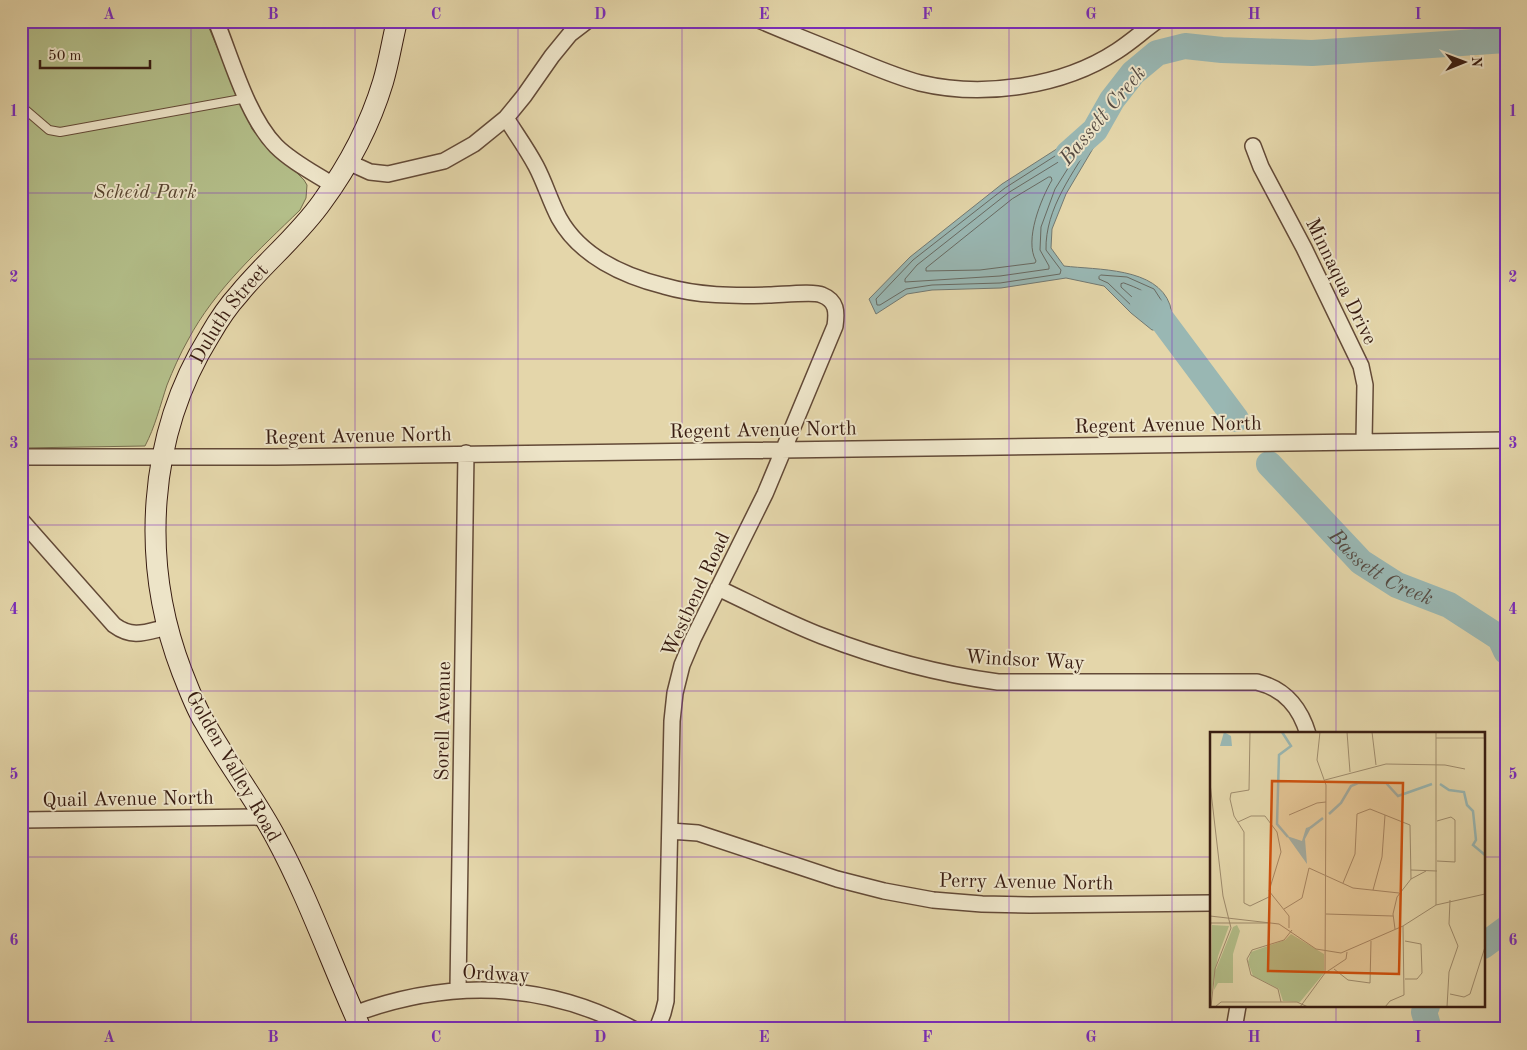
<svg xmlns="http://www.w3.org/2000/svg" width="1527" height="1050" viewBox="0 0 1527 1050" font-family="'Old Standard TT',serif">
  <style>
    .green { fill: #b3be89; stroke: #766d4d }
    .water { fill: #99b7b3; stroke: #727972 }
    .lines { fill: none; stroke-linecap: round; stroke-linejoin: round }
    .shore { stroke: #686a62; stroke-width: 1 }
    .river { stroke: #99b7b3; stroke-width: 26 }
    .lane-casing { stroke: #634a37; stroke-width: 10 }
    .street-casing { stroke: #634a37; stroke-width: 18 }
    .secondary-casing { stroke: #381c11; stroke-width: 22 }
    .lane { stroke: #ede4c8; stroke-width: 8 }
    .street { stroke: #ede4c8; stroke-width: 15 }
    .secondary { stroke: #ede4c8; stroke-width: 20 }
    .grid { fill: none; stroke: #7b2cbf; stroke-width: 1; stroke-opacity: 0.55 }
    .labels { text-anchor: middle; stroke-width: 4; stroke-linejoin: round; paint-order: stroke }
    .park-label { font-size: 20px; font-style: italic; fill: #57442f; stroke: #ede4c8 }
    .street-label { font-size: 20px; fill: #381c11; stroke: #ede4c8 }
    .water-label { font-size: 21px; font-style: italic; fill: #554a42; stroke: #ede4c8 }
    .inset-river { fill: none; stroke: #99b7b3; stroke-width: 2.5 }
    .inset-road { fill: none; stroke: #9f8c6d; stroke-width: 1 }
    .view { fill: #ce500d; fill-opacity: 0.15; stroke: #ce500d; stroke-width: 2.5 }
    .inset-edge { fill: none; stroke: #381c11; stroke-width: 2.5 }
    .neatline { fill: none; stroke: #7b2cbf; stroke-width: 2 }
    .grid-label { font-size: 16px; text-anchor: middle; font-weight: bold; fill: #7b2cbf }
  </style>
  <rect width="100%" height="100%" fill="#e4d6aa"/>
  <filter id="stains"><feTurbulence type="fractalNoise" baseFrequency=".004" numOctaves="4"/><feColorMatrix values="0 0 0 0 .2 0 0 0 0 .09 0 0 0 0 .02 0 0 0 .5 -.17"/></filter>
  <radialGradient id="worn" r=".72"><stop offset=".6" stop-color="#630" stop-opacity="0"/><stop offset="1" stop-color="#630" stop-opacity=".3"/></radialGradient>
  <path class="green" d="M21 21H206L252 129 278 159 294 170 304 180 307 185 306 198 300 210C259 250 215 289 188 340 180 354 173 370 167 385 160 406 155 427 145 446L21 448Z"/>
  <path class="water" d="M1091 127 1101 135 1066 194 1052 229 1051 248 1064 266C1097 270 1157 267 1170 305 1172 312 1172 321 1173 328L1152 330 1131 313 1104 286 1066 278 1001 288 932 290 907 294 876 314 869 299 910 257 1002 184Z"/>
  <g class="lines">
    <path class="shore" d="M1090 134 1093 135 1094 138C1074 172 1045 208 1046 250L1061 270 1060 274 1000 283 932 285 906 289 880 305H877L876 299 913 260 1005 188Z
      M1072 154 1075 155V157L1055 189 1041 227 1040 250 1049 266V269L1000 276 905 282V279L917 265 1008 193Z
      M1049 177H1051L1052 180C1041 199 1024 240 1036 261L1035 263 980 270 926 271V268L1012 199Z
      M1101 275 1127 277 1154 289 1165 306 1167 323 1153 324 1135 309 1108 283 1099 279V277Z
      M1124 283C1140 289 1162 297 1159 317L1155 318 1121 287V284Z"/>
    <g class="river">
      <path d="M1068 154 1095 130 1112 100 1133 73 1157 53 1185 46 1222 50 1312 53 1506 40"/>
      <path d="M1143 303 1157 313 1236 419"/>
      <path id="s1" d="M1269 464 1361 562 1397 585 1449 605 1500 638 1506 651"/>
      <path d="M1483 946 1506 929"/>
      <path d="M1427 1006 1424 1012 1429 1029"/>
    </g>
    <g class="lane-casing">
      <path id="lane" d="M21 106 49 130 60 132 247 98"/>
    </g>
    <g class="street-casing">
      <path id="street" d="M216 21C232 60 247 116 276 146 292 162 314 173 333 185
        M761 21C791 34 822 46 852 58 874 67 897 77 920 83 983 98 1062 87 1117 51 1131 42 1143 31 1157 21
        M506 118C516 134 527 149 536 166 545 183 550 201 559 218 580 256 624 276 664 286 698 296 734 296 769 295 780 295 814 291 822 295 837 301 837 312 835 326L765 494 693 639 682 665 675 693 672 721 666 1001 663 1013 657 1029
        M1253 146 1261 167 1304 248 1361 366 1365 385 1364 441
        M348 162 370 172 388 174 444 161 474 144 506 118 524 96 552 56 570 34 587 21
        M21 457H276L1506 440
        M21 520 114 625C133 639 146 632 167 627
        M718 588C752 604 786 622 822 636 879 658 938 674 998 682H1257C1285 689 1300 707 1308 734
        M21 820 265 817
        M670 831 698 833 837 879 884 891 933 900 982 904 1030 905 1211 903
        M458 990 466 453
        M354 1014C448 979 544 981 633 1029
        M1234 1029 1238 1006"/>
    </g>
    <g class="secondary-casing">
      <g id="secondary">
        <path id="s2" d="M361 1029C332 966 309 899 276 838 255 798 227 763 205 723 195 707 189 689 182 672 140 563 147 436 210 335 218 321 228 306 239 294 265 262 298 236 322 202 349 165 370 125 383 82 389 62 392 41 397 21"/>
      </g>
    </g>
    <use href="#lane" class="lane"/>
    <use href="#street" class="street"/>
    <use href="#secondary" class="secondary"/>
  </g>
  <path class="grid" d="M191 21V1029M355 21V1029M518 21V1029M682 21V1029M845 21V1029M1009 21V1029M1172 21V1029M1336 21V734M21 193H1506M21 359H1506M21 525H1506M21 691H1506M21 857H1211M1483 857H1506M1336 1006V1029"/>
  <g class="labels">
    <g class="park-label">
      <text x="145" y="198">Scheid Park</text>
    </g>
    <g class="street-label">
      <text transform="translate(1342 281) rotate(64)" y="7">Minnaqua Drive</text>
      <text dy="7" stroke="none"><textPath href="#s2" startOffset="779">Duluth Street</textPath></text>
      <text transform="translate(1168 424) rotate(-1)" y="7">Regent Avenue North</text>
      <text transform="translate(763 429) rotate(-1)" y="7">Regent Avenue North</text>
      <text transform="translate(358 435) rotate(-1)" y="7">Regent Avenue North</text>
      <text transform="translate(695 594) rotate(-65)" y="7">Westbend Road</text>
      <text transform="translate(1025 659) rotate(3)" y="7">Windsor Way</text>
      <text transform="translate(442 721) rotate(-89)" y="7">Sorell Avenue</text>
      <text transform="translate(234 766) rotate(60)" y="7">Golden Valley Road</text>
      <text transform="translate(128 798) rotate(-1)" y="7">Quail Avenue North</text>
      <text transform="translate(1026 881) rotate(1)" y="7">Perry Avenue North</text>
      <text transform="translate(496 973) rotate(3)" y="7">Ordway</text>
    </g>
    <g class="water-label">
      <text transform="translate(1102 115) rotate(-50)" y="7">Bassett Creek</text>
      <text dy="7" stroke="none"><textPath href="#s1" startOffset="154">Bassett Creek</textPath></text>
    </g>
  </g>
  <g transform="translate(1210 732)">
    <rect width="275" height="275" fill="#e4d6aa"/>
    <path d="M2 193 19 194 8 224 1 264ZM27 193 30 199 23 222V251H8L4 258 5 240 23 195ZM81 202 114 222V241L90 270 73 269 69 257 43 244 38 230 41 220 75 208Z" fill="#b3be89"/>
    <path d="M14 0 21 4 22 14H10ZM102 94 95 107 97 132 77 104 92 109 96 96Z" fill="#99b7b3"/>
    <path class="inset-river" d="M72 0 81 14 69 23 67 92 78 105M230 52 239 58 254 60 257 73 263 79 266 108 263 113 275 123M119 82 131 71 141 54 148 51H176L188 64 222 52M100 96 113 86"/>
    <path class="inset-road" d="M40 0 39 58 21 61 20 67 24 84 34 100V171L40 174 61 164M110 0 107 28 116 53 115 241M137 0 140 40M162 0 166 33M226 0V173M274 0 275 17M226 6H274M115 48 176 32 235 33 255 37M0 51 13 164 21 196 5 237 1 275M0 53V0M79 83 107 71 116 70M227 89 241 85 245 88V130L227 129M28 90 41 84H55L67 100 71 120 59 159 79 184V196M201 138 227 139M133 151 145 122 147 82 160 77 200 93 201 147M163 158 172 125 175 83M74 177 92 166 99 136 143 156 189 161M116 182 183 184M0 184 69 192 106 217 131 221 193 194 226 173 275 162M0 191H60M185 197 183 182 187 165 201 147 216 139M124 237 138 248 160 251 161 209M195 247H207L212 241 211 212 195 209M240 262 254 265 260 262 275 215M71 270 68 257 41 243 37 227 42 218 74 208 82 198M5 275 11 270H87L98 275M90 275 115 241 136 227 137 220M175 275 180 269 194 263 193 194M237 275 239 240 248 214 239 192 240 168"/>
    <path class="view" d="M62 49 193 51 189 242 58 239Z"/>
    <rect width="275" height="275" class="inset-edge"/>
  </g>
  <rect width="1527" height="1050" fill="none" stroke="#e4d6aa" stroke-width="55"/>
  <g transform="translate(1464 62) rotate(89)" stroke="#ede4c8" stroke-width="4" paint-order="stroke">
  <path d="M0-4L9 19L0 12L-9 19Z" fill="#381c11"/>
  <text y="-8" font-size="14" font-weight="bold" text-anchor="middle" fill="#381c11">N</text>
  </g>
  <path d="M40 60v8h110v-8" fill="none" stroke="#381c11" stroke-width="2.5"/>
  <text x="48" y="60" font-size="15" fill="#381c11" stroke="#ede4c8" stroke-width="4" paint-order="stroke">50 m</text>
  <rect x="28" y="28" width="1472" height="994" class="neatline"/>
  <g class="grid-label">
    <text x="109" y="19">A</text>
    <text x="273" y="19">B</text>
    <text x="436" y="19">C</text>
    <text x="600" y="19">D</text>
    <text x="764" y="19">E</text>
    <text x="927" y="19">F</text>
    <text x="1091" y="19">G</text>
    <text x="1254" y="19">H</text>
    <text x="1418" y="19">I</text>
    <text x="14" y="116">1</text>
    <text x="1513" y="116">1</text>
    <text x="14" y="282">2</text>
    <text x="1513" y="282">2</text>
    <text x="14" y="448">3</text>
    <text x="1513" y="448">3</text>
    <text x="14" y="614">4</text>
    <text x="1513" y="614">4</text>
    <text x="14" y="779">5</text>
    <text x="1513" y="779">5</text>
    <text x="14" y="945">6</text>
    <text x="1513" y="945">6</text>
    <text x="109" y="1042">A</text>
    <text x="273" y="1042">B</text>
    <text x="436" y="1042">C</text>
    <text x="600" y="1042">D</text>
    <text x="764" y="1042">E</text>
    <text x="927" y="1042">F</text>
    <text x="1091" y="1042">G</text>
    <text x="1254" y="1042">H</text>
    <text x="1418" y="1042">I</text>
  </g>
  <rect width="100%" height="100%" filter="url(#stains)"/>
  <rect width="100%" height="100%" fill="url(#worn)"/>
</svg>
